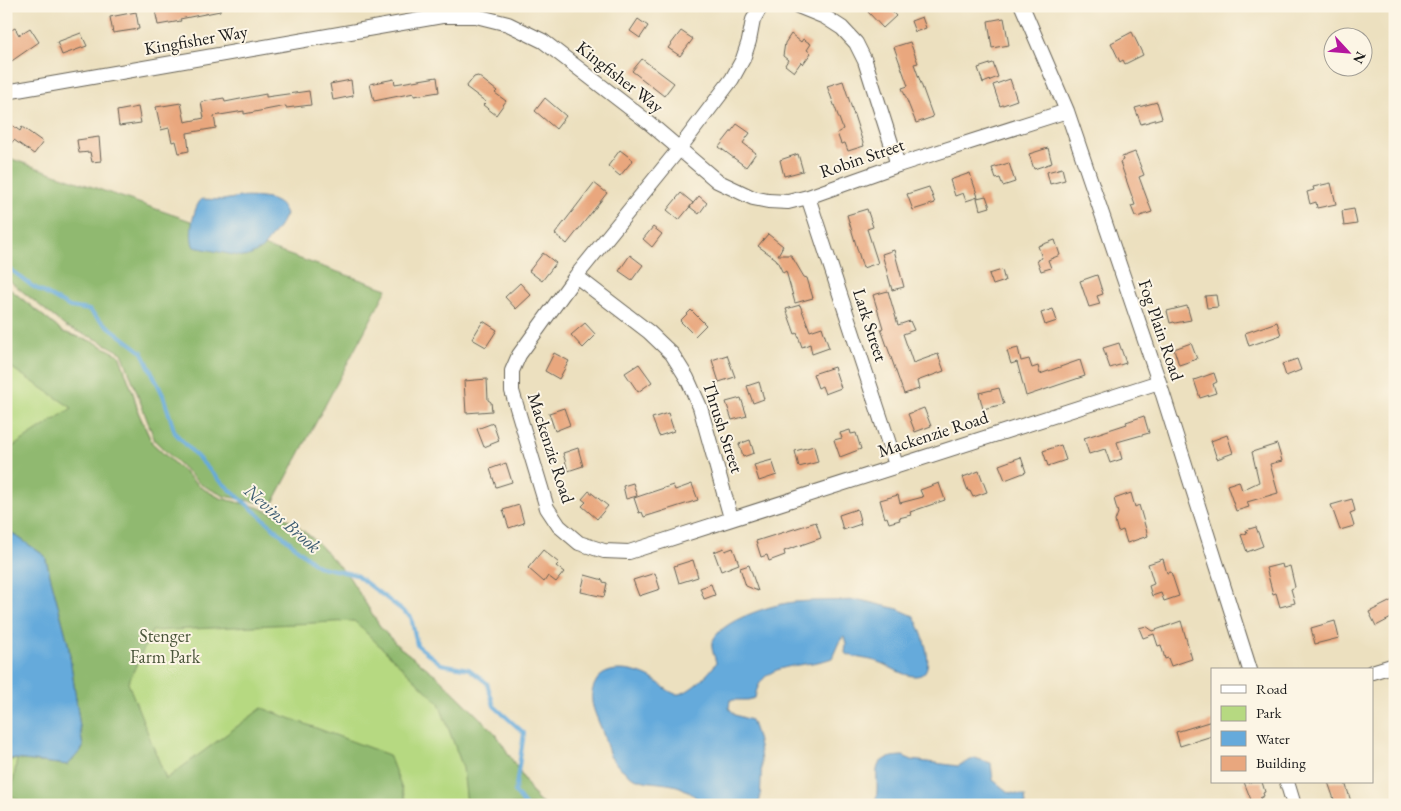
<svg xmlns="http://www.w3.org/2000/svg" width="1401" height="811" viewBox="0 0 1401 811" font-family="'EB Garamond',serif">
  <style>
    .green { fill: #b6d981; stroke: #697a4e }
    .forest { fill: #90b96f; stroke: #566a46 }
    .water { fill: #65aadb; stroke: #40637c }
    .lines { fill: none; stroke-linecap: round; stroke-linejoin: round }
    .stream { stroke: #65aadb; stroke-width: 4 }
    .building { fill: #e9a77e }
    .minor-casing { stroke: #656155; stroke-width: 16 }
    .minor { stroke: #fff; stroke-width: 14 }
    .labels { text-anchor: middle; stroke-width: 4; stroke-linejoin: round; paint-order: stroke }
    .street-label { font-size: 18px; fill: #1c1c1c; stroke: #fcf5e5 }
    .park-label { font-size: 18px; fill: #4a553a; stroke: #fcf5e5 }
    .water-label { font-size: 19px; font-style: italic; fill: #3d5c72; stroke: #fcf5e5 }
  </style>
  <rect width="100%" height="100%" fill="#fcf5e5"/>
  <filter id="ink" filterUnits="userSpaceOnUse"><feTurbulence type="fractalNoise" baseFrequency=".02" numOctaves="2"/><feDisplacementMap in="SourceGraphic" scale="10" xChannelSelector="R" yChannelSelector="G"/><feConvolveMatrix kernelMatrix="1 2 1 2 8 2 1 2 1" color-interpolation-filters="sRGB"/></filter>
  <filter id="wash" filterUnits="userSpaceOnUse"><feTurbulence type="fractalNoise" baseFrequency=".0096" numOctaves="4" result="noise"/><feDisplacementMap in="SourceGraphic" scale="20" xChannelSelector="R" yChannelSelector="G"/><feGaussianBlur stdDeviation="1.12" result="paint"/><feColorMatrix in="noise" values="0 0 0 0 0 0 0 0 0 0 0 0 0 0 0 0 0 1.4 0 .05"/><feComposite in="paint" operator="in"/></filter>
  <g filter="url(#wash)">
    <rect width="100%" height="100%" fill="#ece0bf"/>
    <path class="green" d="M6 286 63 332 94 342 119 355 134 396 138 412 152 443 200 487 220 498 257 507 289 520 316 541 349 577 381 628 398 646 437 676 496 734 537 800 544 805H6Z"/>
    <path class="forest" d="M6 157 387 289 272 505 224 496 200 484 155 441 122 353 96 339 66 327 6 278Z
      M6 286 63 332 94 342 119 355 134 396 138 412 152 443 200 487 220 498 257 507 289 520 316 541 349 577 381 628 398 646 437 676 496 734 537 800 544 805H467L463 768 439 703 354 621 152 631 128 683 166 779 262 708 389 755 408 805H25L11 795 17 759 6 761V758L68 765 83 748 68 643 45 556 12 533H6V451L72 408 6 364Z"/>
    <path class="water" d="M240 197C256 198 280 195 286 214L281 224 262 249 251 255 244 257 194 247C188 238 193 206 202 199L223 200Z
      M6 533H12L45 556 68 643 83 748 68 765 6 758V656L8 653 6 651Z
      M860 600 898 609 914 616C920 627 941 676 915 676 902 676 890 666 878 662 867 658 856 659 845 653L846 644 844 636 839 642 832 658C804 669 760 659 755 698L747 700H730L729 708 735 715 751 720C763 751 762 767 760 800L758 805H704C697 798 689 791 680 787 660 780 639 786 623 770 618 766 613 761 610 756 606 745 604 734 599 723 593 708 587 696 597 680 609 663 640 671 654 680 661 684 668 692 676 694 687 696 711 672 716 663 715 657 711 649 712 644 716 621 774 604 794 602 816 600 838 601 860 600Z
      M903 756 912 760 958 766 975 758 991 763 993 780 1008 792 1025 796 1026 805H864L876 799C881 776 865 757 903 756Z"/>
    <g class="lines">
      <path class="stream" d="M6 266 32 286 70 307 89 310 96 317 142 352 163 395 175 433 217 478 317 566 356 575 411 617 417 645 441 664 469 669 487 683 494 706 524 733 515 792 525 805"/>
    </g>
    <g id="blocks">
      <path class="building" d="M176 6H220V11L180 19 181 21 158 25 155 10Z
        M875 6H887L896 16 883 28 868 12Z
        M136 12 139 29 113 33 110 17Z
        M922 17 926 28 915 32 911 21Z
        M1004 18 1009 45 992 48 988 21Z
        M638 19 648 26 640 38 630 31Z
        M15 28 19 35 30 28 39 42 6 65V33Z
        M681 31 693 39 680 56 668 48Z
        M1132 32 1143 55 1125 64 1123 60 1120 62 1111 43Z
        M81 33 87 46 62 55 57 42Z
        M791 34 801 42 803 39 811 44 807 50 811 53 803 64 801 62 794 72 785 65 788 60 783 56 785 43Z
        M910 42 918 63 914 64 933 117 916 123 902 88 908 86 894 47Z
        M642 59 674 83 664 96 632 71Z
        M993 63 998 77 983 83 978 68Z
        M478 76 497 91 495 93 506 101 496 115 483 105 486 102 466 87 474 77Z
        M437 77 439 92 414 96V93L374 101 370 84 394 79 395 84Z
        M1010 79 1017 100 1000 106 993 85Z
        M351 80 353 96 333 100 330 84Z
        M843 81 864 146 848 151 845 143 841 144 837 133 843 129 827 86Z
        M309 91 311 105 286 108V106L244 114V111L214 116 216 128 187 133 189 151 179 153 176 141 172 142 169 128 161 130 156 107 181 103 185 122 204 118 201 102 224 98 225 102 266 94V97Z
        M545 98 566 116 556 129 535 111Z
        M1157 102 1162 118 1141 124 1135 108Z
        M138 107 141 123 119 126 117 111Z
        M6 121 20 131 22 127 43 142 34 154 14 140 6 149Z
        M737 124 750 133 743 143 756 153 746 167 719 147Z
        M99 137 101 161 92 162 90 152 79 153 77 140Z
        M1048 148 1052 163 1034 169 1029 154Z
        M620 150 633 160 620 176 608 166Z
        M1135 152 1144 175 1139 177 1152 212 1137 217V216H1135L1131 206 1135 205 1120 162 1123 160 1122 157Z
        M798 154 803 171 784 176 780 160Z
        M1009 163 1015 182 1003 186 1000 178 996 179 992 168Z
        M1062 168 1065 180 1050 184 1047 172Z
        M970 173 978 197 966 201 963 193 955 196 950 180Z
        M594 183 607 193 567 244 555 234Z
        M1331 183 1336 204 1317 208 1316 202 1310 204 1307 192 1314 190 1313 187Z
        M929 187 935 203 913 210 907 194Z
        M681 193 693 203 679 220 667 210Z
        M699 196 707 203 699 214 690 207Z
        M986 196 990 207 980 210 977 198Z
        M867 209 873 227 867 229 878 263 863 268 847 215Z
        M1354 209 1357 224 1344 226 1342 211Z
        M653 227 662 234 652 247 643 239Z
        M768 234 783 246 778 255H791L804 277 807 278 813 298 795 303 786 271 783 273 776 259 758 246Z
        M1055 240 1060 255 1048 260 1051 268 1041 271 1037 260 1042 258 1038 246Z
        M894 250 904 287 892 290 882 254Z
        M543 253 556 263 542 281 529 271Z
        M630 255 643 265 632 280 619 271Z
        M1002 270 1005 281 993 285 989 274Z
        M1097 275 1103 294 1097 296 1100 304 1089 307 1080 281Z
        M520 283 531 295 516 309 505 297Z
        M888 291 898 325 910 321 914 330 903 334 913 363 938 354 944 371 917 381 919 389 904 394 881 329 883 328 873 295Z
        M1216 295 1218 307 1207 308 1205 296Z
        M800 305 810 331 822 327 829 348 812 354 810 344 802 347 797 333 795 334 786 309Z
        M1187 306 1191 320 1175 323 1174 322 1170 323 1167 311Z
        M1053 309 1057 321 1045 325 1041 313Z
        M691 310 706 325 695 336 680 321Z
        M483 321 497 330 486 347 472 339Z
        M1277 322 1281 335 1249 346 1245 333Z
        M585 323 596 335 583 348 571 335Z
        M1119 343 1126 363 1110 368 1103 348Z
        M1191 343 1197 359 1179 365 1174 349Z
        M1018 348 1021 361 1029 359 1032 368 1038 366 1040 374 1080 360 1085 376 1026 396 1017 362 1011 364 1007 351Z
        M554 353 569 361 559 379 545 371Z
        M727 355 735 377 719 382 712 360Z
        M1297 359 1301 370 1286 376 1282 364Z
        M639 364 652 382 638 392 625 373Z
        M834 367 841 388 825 394 822 386 818 388 813 374Z
        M1214 373 1217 382 1213 384 1216 393 1200 398 1194 380Z
        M487 379 488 400 491 402 492 411 466 413 464 381Z
        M759 382 764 399 753 403 747 386Z
        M999 388 1004 404 983 409 979 393Z
        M741 398 747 416 732 420 726 402Z
        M564 408 570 425 555 431 549 413Z
        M924 408 931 426 915 432 908 414Z
        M668 413 674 431 659 436 652 418Z
        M1144 416 1149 433 1117 442 1122 459 1110 463 1105 449 1089 454 1084 438 1127 424 1126 422Z
        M493 423 499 441 484 447 477 429Z
        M850 430 851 434 856 433 861 449 840 457 834 440 842 438 840 433Z
        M1227 435 1233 453 1217 459 1211 441Z
        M750 440 754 453 743 457 739 444Z
        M1277 444 1282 461 1270 464 1278 493 1247 502 1249 507 1236 511 1227 485 1239 481 1242 490 1259 482 1252 452Z
        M1061 445 1066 460 1048 466 1043 451Z
        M814 446 818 462 799 467 795 451Z
        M578 448 583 466 568 471 563 453Z
        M1021 457 1026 472 1005 480 999 465Z
        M772 460 777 475 759 481 754 465Z
        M506 463 512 482 496 487 490 469Z
        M979 471 987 492 973 497 970 491H968L963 477Z
        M633 483 637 496 626 499 623 486Z
        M939 483 945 500 910 512 911 515 899 518 900 520 889 523 887 517 885 518 880 500 898 495 900 503 923 497 920 490Z
        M692 484 698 500 644 517 642 512 639 513 634 498 673 485 675 490Z
        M589 491 608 506 597 519 582 506 586 502 582 499Z
        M1131 493 1135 507 1139 505 1148 536 1127 543 1123 530 1118 532 1115 521 1118 513 1114 499Z
        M1352 499 1355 511 1350 513 1354 526 1340 530 1331 505Z
        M519 505 524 523 509 528 503 510Z
        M857 509 861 524 843 530 839 515Z
        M816 522 821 538 784 551 785 555 769 561 767 555 761 557 756 541Z
        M1256 527 1263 546 1247 552 1241 535 1247 533 1246 530Z
        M724 548 725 551 733 548 739 564 721 571 714 552Z
        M543 550 559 563 556 566 564 572 556 582 548 576 544 582 528 568Z
        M1163 559 1167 573 1171 572 1179 596 1164 601 1161 593 1152 596 1149 586 1154 584 1148 564Z
        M693 560 698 577 679 583 674 566Z
        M1282 564 1283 568 1290 566 1295 587 1291 589 1295 603 1280 607 1276 593 1273 594 1266 568Z
        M749 565 758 591 746 586 740 568Z
        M655 573 660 589 639 596 633 580Z
        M585 575 603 580V582L607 583 604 597 581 592Z
        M711 584 715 595 704 599 700 588Z
        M1395 599V616L1376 626 1369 612Z
        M1181 621 1192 659 1171 666 1168 658 1165 659 1161 645 1158 646 1154 634 1143 638 1139 628 1146 626 1153 631Z
        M1335 621 1339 638 1315 644 1311 628Z
        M1212 721V736L1180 746 1176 732Z
        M1244 782H1262L1265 792 1263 793 1264 796 1260 798 1263 805H1253Z
        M1328 782H1345L1352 805H1336Z"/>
    </g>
  </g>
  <g filter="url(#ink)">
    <use href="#blocks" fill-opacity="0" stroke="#656155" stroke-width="1"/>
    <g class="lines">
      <g class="minor-casing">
        <path id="minor" d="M761 6 753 20 749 41 743 59 732 79 679 149 576 276 519 355 512 371V391L547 508 559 526 579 543 604 551 629 552 1159 382
          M798 6 825 17 842 28 856 43 865 61 898 165
          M1022 6 1067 111 1159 382 1250 670
          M6 92 442 16H476L508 24 543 41 648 122 717 181 753 198 768 201 788 202 808 197 898 165 1067 111
          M808 197 896 465
          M576 276 649 332 672 354 687 378 700 407 731 518
          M1372 672 1395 665
          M1287 782 1294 805"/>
      </g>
      <use href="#minor" class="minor"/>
    </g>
  </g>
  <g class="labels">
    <g class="street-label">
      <text transform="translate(196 40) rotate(-10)" y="6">Kingfisher Way</text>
      <text transform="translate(620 77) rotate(38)" y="6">Kingfisher Way</text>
      <text transform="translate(862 158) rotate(-19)" y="6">Robin Street</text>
      <text transform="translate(870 325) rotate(72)" y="6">Lark Street</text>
      <text transform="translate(1161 330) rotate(71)" y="6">Fog Plain Road</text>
      <text transform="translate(723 427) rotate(72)" y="6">Thrush Street</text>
      <text transform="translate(933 434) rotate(-18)" y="6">Mackenzie Road</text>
      <text transform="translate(551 448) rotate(72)" y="6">Mackenzie Road</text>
    </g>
    <g class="park-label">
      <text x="165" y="642">Stenger<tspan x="165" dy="21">Farm Park</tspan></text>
    </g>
    <g class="water-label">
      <text transform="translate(283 518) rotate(41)" y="7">Nevins Brook</text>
    </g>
  </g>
  <rect width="1401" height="811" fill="none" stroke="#fcf5e5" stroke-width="25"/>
  <rect x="1211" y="668" width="162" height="115" fill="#fcf5e5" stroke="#a29e95"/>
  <rect x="1221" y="685" width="25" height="8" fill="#ffffff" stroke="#a29e95"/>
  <text x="1256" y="694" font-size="15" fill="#1c1c1c">Road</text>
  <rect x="1221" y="706" width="25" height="15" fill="#b6d981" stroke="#a29e95"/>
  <text x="1256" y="718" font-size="15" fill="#1c1c1c">Park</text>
  <rect x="1221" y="731" width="25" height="15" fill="#65aadb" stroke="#a29e95"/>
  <text x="1256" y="744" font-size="15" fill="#1c1c1c">Water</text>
  <rect x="1221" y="756" width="25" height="15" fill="#e9a77e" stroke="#a29e95"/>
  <text x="1256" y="768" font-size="15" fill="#1c1c1c">Building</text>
  <g transform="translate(1348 52) rotate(116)"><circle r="24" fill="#fcf5e5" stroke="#a29e95"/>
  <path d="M0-4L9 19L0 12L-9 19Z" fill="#b5179e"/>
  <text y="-8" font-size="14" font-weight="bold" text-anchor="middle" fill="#1c1c1c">N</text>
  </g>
</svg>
